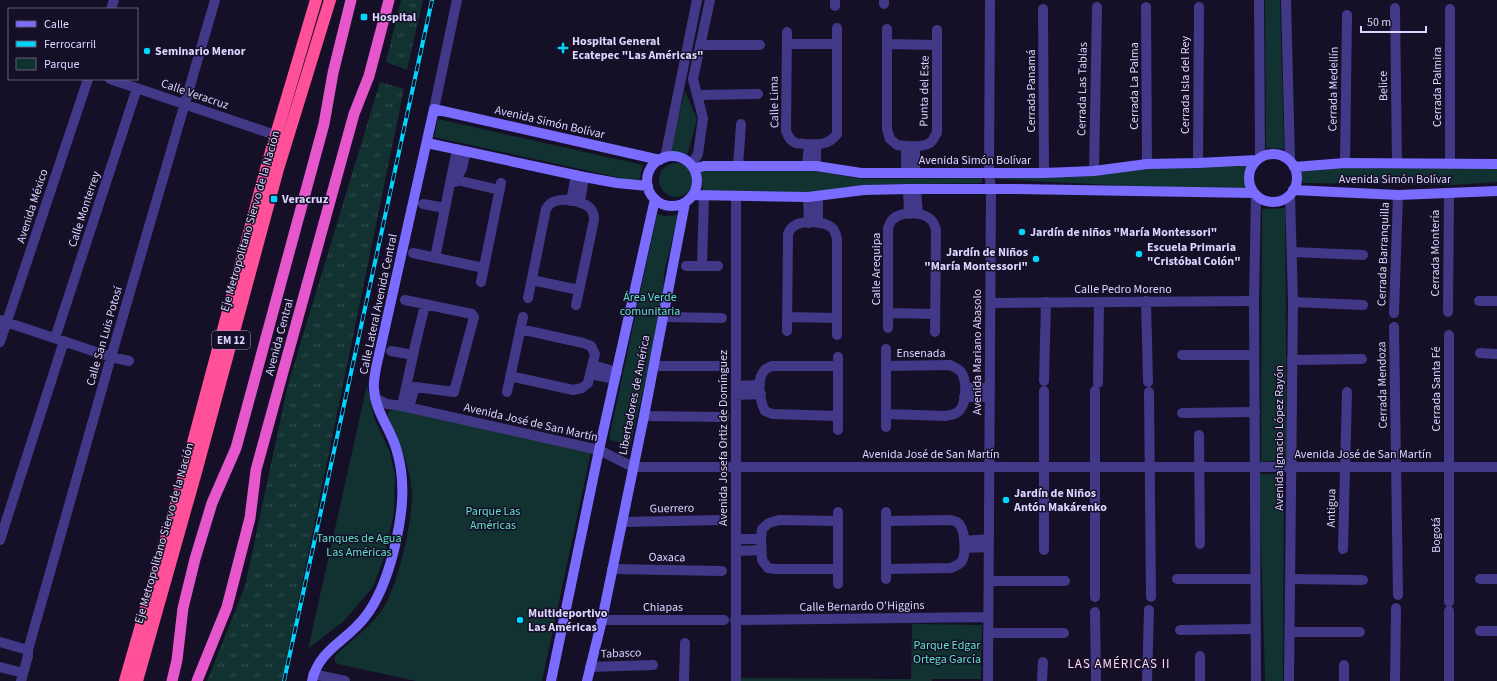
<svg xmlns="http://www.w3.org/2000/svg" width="1497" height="681" viewBox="0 0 1497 681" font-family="'Source Sans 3',sans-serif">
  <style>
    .grass { fill: url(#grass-tufts) }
    .park { fill: #123131 }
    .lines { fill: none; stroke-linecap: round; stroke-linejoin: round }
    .minor { stroke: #413987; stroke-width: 10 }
    .tertiary { stroke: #413987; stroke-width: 10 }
    .secondary { stroke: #796cff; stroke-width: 10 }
    .trunk { stroke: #e656cc; stroke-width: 11 }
    .motorway { stroke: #ff5099; stroke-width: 12 }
    .rail-casing { stroke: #01d6ff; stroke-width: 4 }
    .rail { stroke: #150f27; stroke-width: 2.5; stroke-dasharray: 8; stroke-linecap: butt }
    .poi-dot { fill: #01d6ff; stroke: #150f27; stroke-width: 1.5 }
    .labels { text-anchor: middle; stroke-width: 3; stroke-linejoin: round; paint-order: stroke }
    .shield { fill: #150f27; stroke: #a19abe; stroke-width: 1 }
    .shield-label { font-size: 11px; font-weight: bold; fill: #ddd5ff }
    .poi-label { font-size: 12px; font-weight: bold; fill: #ddd5ff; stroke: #150f27; text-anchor: start }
    .street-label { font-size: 12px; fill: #ddd5ff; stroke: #150f27 }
    .park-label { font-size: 12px; fill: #5ee2c9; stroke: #150f27 }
    .neighbourhood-label { font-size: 13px; letter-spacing: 1px; fill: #ffd7ee; stroke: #150f27 }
  </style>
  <defs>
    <pattern id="grass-tufts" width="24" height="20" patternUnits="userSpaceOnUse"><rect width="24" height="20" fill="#123131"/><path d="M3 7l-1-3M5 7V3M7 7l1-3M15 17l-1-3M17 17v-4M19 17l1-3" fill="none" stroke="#344e50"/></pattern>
  </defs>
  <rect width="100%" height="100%" fill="#150f27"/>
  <path class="grass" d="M401 0H423L407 70 386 62Z
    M380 82 404 89 282 681H207L245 586 288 384Z"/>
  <path class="park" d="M1265 0H1280L1284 149 1266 148Z
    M685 91 697 119 687 156 669 153Z
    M438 119 643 165 639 182 434 137Z
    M659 180a17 17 0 1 1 34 0a17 17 0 1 1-34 0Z
    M1247 165 1245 177 1247 188H1166L996 179V173Z
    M1299 166 1497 168V182L1453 185 1302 183Z
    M701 171H815L861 179 982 178V183L865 185 804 193 703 191Z
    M1285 208 1287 460 1261 462 1262 209Z
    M657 214 665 216 678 215 664 273 663 304 630 447 609 439Z
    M367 385 374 418 390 452 395 476 394 512 385 555 373 587 344 621 308 649Z
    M395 409 591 452 542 681H416L338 664 335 662V656C351 640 371 627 384 607 398 583 411 527 412 498 412 487 410 476 407 465 405 453 386 420 388 412Z
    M1259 474H1284L1283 681H1265Z
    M912 624 982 625 981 679H932V681H741V678L911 679Z"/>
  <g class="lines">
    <path class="minor" d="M1259 0 1260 157
      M1286 0 1290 160
      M884 4V0
      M835 6V0
      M1146 7 1147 164
      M1395 8 1397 163
      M111 9 114 0
      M1043 9 1044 173
      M887 29V129L890 139 897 145C906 146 925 149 932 141 934 139 935 135 937 133V30
      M787 32 786 131C788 136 790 141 796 143 798 144 803 143 805 144 818 145 829 145 837 134V28
      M787 44H837
      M887 44 937 45
      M700 45H760
      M110 79 272 134
      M697 95 758 94
      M915 146V173
      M1198 163 1199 7
      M1345 163 1347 15
      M1450 164V9
      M738 166 741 124
      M807 166 809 144
      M816 166V144
      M1094 171 1097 7
      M906 173V146
      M452 179 500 190
      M455 182 462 168 466 151
      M908 189 909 214
      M916 189 918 214
      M736 196V681
      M818 196V223
      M808 197 809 223
      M571 201 576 175
      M580 203 584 177
      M423 204 445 208
      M1292 252 1363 255
      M413 253 484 268
      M435 258 457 149
      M686 266H718
      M702 266 704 195
      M532 280 579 290
      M481 282 501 183
      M528 298 546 209C548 206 550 203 553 202 564 197 589 201 593 213 594 215 594 218 594 220L576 305
      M405 300 472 314 474 317 454 392 415 387 409 407
      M1146 301 1148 382
      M1479 301H1497
      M1293 302 1363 305
      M991 303 1254 301
      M1448 312 1449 193
      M888 313 935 314
      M1394 313 1398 195
      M663 317 722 318
      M787 317 837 318
      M0 320 111 357 129 361
      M1394 327 1398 595
      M888 328V228C889 226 890 222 892 220 901 211 924 211 932 221 934 223 935 227 936 230L935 332
      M787 331 788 234C789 231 791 228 794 226 802 220 823 221 831 227 835 230 836 234 837 239V335
      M55 338 137 88
      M0 342 88 79
      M886 349V427
      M391 351 413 355
      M1480 353 1497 354
      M1182 355H1254
      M838 357V430
      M1292 360 1362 359
      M592 365 617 372
      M654 366H723
      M838 366H772C769 367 766 368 764 371 756 380 760 401 765 411L772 414 838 416
      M886 366 950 365C954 367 958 368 961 372 967 380 967 403 959 411 955 415 950 415 945 416L886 414
      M590 374 615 379
      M510 376 573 390 582 388 588 383 595 354 591 346 583 343 520 329
      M1044 381 1046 302
      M1098 383 1099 302
      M736 386 760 385
      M965 388H990
      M1044 391V550
      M1095 391V597
      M507 392 523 317
      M1149 392 1151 597
      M736 395 761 394
      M964 397H990
      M375 398 387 404 402 406 599 450 633 467H1497
      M402 406 415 346 425 305
      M1182 413 1255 412
      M644 416 724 417
      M1199 435 1200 544
      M622 522 723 520
      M736 539H761
      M0 540 64 341
      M964 541 989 539
      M965 548 989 547
      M1343 549 1347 392
      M736 551 761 550
      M612 569 722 571
      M838 569H776L768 568 762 560 761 539 762 529 769 523 779 520 838 521
      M886 569 951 568C955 566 959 565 962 561 966 553 966 528 957 522 955 521 953 521 951 520L886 521
      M886 579V512
      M1177 579H1255
      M1291 579 1363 580
      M1480 579H1497
      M989 581H1065
      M838 584V512
      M1449 602V335
      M1449 611V681
      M1095 612 1096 681
      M602 620H724
      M735 620 988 617
      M1180 630 1255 629
      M1480 631H1497
      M1290 632H1360
      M988 633H1064
      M0 642 28 650
      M1344 665V681
      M0 667 23 673
      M590 667 653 665
      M313 674 345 681
      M21 681 28 656V650L111 357 215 0
      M684 681 685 643
      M988 681 991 189 989 173 990 0
      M1042 681 1043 662
      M1147 681 1149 610
      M1200 681V656
      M1395 681 1396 608"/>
    <path class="tertiary" d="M434 109 457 0
      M665 158 697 0
      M691 165 698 154 703 118 693 79 710 0
      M1256 681 1254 301 1256 195
      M1289 681 1293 302 1290 195"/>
    <path class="secondary" d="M427 143 584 177 617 183 648 186
      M1249 178a24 24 0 1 1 48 0a24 24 0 1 1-48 0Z
      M647 181a25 25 0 1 1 50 0a25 25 0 1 1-50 0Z
      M1294 167 1345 163 1497 164
      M694 169 704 166H816L861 173H1044L1094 171 1147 164 1198 163 1257 160
      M1293 190 1398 195 1497 191
      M693 195 808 197 864 190 908 189H1015L1254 193
      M312 681C319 649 347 641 365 617 380 598 388 574 394 550 402 517 407 482 396 448 390 428 375 411 374 389 373 382 375 375 376 368L434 109 660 160
      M551 681 599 450 655 199
      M587 681 602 620 644 416 685 203"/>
    <path class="trunk" d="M172 681 177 660 183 608 195 559 212 503 236 448 324 124 333 73 351 0
      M197 681 227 607 250 518 256 470 354 114 369 76 389 0"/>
    <path class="motorway" d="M125 681 186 469 267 165 316 0
      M137 681 196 472 278 169 330 0"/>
    <g class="rail-casing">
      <path id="rail" d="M284 681 432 0"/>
    </g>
    <use href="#rail" class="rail"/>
  </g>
  <g class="poi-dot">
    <rect x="360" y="13" width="8" height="8" rx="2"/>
    <path d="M561 42h4v4h4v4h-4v4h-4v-4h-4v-4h4z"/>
    <circle cx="147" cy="51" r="4"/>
    <rect x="270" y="195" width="8" height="8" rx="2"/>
    <circle cx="1022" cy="232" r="4"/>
    <circle cx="1139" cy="254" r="4"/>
    <circle cx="1036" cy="259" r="4"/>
    <circle cx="1006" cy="500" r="4"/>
    <circle cx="520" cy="620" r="4"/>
  </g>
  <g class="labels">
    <rect class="shield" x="212" y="331" width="38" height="18" rx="3"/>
    <g class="shield-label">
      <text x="231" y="344">EM 12</text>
    </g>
    <g class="poi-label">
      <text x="372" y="21">Hospital</text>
      <text x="572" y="45">Hospital General<tspan x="572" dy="14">Ecatepec "Las Américas"</tspan></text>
      <text x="155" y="55">Seminario Menor</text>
      <text x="282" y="203">Veracruz</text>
      <text x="1030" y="236">Jardín de niños "María Montessori"</text>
      <text x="1147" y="251">Escuela Primaria<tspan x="1147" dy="14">"Cristóbal Colón"</tspan></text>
      <text x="1028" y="256" text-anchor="end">Jardín de Niños<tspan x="1028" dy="14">"María Montessori"</tspan></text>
      <text x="1014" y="497">Jardín de Niños<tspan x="1014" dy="14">Antón Makárenko</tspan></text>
      <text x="528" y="617">Multideportivo<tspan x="528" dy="14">Las Américas</tspan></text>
    </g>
    <g class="street-label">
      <text transform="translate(1185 85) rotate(-90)" y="4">Cerrada Isla del Rey</text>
      <text transform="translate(1134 86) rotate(-90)" y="4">Cerrada La Palma</text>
      <text transform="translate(1383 86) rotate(-91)" y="4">Belice</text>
      <text transform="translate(1437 87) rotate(-90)" y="4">Cerrada Palmira</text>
      <text transform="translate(1082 89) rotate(-89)" y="4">Cerrada Las Tablas</text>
      <text transform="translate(1333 89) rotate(-89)" y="4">Cerrada Medellín</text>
      <text transform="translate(924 91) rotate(-89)" y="4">Punta del Este</text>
      <text transform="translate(1031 91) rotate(-90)" y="4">Cerrada Panamá</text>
      <text transform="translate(195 94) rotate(19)" y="4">Calle Veracruz</text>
      <text transform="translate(774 102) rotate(-91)" y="4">Calle Lima</text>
      <text transform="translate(550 122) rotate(13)" y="4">Avenida Simón Bolívar</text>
      <text x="975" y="164">Avenida Simón Bolívar</text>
      <text x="1395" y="183">Avenida Simón Bolívar</text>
      <text transform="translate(32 206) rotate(-72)" y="4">Avenida México</text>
      <text transform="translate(84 209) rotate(-72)" y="4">Calle Monterrey</text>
      <text transform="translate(250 221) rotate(-74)" y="4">Eje Metropolitano Siervo de la Nación</text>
      <text transform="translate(1435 253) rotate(-90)" y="4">Cerrada Montería</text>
      <text transform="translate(1383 254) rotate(-88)" y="4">Cerrada Barranquilla</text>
      <text transform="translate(876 269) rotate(-90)" y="4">Calle Arequipa</text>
      <text x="1123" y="293">Calle Pedro Moreno</text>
      <text transform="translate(378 304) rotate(-78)" y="4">Calle Lateral Avenida Central</text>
      <text transform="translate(104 336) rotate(-74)" y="4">Calle San Luis Potosí</text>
      <text transform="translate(279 337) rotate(-75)" y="4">Avenida Central</text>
      <text transform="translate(977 352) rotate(-90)" y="4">Avenida Mariano Abasolo</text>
      <text x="921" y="357">Ensenada</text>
      <text transform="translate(1382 385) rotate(-91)" y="4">Cerrada Mendoza</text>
      <text transform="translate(1436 389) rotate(-90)" y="4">Cerrada Santa Fé</text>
      <text transform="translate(634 395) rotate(-79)" y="4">Libertadores de América</text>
      <text transform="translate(531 422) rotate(13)" y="4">Avenida José de San Martín</text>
      <text transform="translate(723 438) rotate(-90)" y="4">Avenida Josefa Ortiz de Domínguez</text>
      <text transform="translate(1279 438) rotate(-90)" y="4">Avenida Ignacio López Rayón</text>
      <text x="931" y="458">Avenida José de San Martín</text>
      <text x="1363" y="458">Avenida José de San Martín</text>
      <text transform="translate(672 508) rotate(-1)" y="4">Guerrero</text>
      <text transform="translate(1331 508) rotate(-89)" y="4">Antigua</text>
      <text transform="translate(164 533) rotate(-74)" y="4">Eje Metropolitano Siervo de la Nación</text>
      <text transform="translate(1436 535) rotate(-90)" y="4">Bogotá</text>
      <text transform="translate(667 557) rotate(1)" y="4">Oaxaca</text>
      <text transform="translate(862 606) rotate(-1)" y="4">Calle Bernardo O'Higgins</text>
      <text x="663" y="611">Chiapas</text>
      <text transform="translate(621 653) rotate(-2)" y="4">Tabasco</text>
    </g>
    <g class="park-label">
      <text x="650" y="301">Área Verde<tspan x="650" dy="14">comunitaria</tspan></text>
      <text x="493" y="515">Parque Las<tspan x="493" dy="14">Américas</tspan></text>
      <text x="359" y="542">Tanques de Agua<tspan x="359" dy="14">Las Américas</tspan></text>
      <text x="947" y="649">Parque Edgar<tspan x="947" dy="14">Ortega García</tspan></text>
    </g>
    <g class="neighbourhood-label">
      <text x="1119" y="668">LAS AMÉRICAS II</text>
    </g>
  </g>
  <rect x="8" y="8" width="130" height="72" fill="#150f27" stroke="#655e7d"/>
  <rect x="16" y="21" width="20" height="6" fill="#796cff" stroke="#655e7d"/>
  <text x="44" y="28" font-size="12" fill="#ddd5ff">Calle</text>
  <rect x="16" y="41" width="20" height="6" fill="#01d6ff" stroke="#655e7d"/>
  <text x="44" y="48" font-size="12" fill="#ddd5ff">Ferrocarril</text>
  <rect x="16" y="58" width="20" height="12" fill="#123131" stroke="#655e7d"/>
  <text x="44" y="68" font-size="12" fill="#ddd5ff">Parque</text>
  <path d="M1361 26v6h65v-6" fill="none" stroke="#ddd5ff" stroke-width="2"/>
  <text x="1367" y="26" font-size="12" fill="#ddd5ff" stroke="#150f27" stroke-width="3" paint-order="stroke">50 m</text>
</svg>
